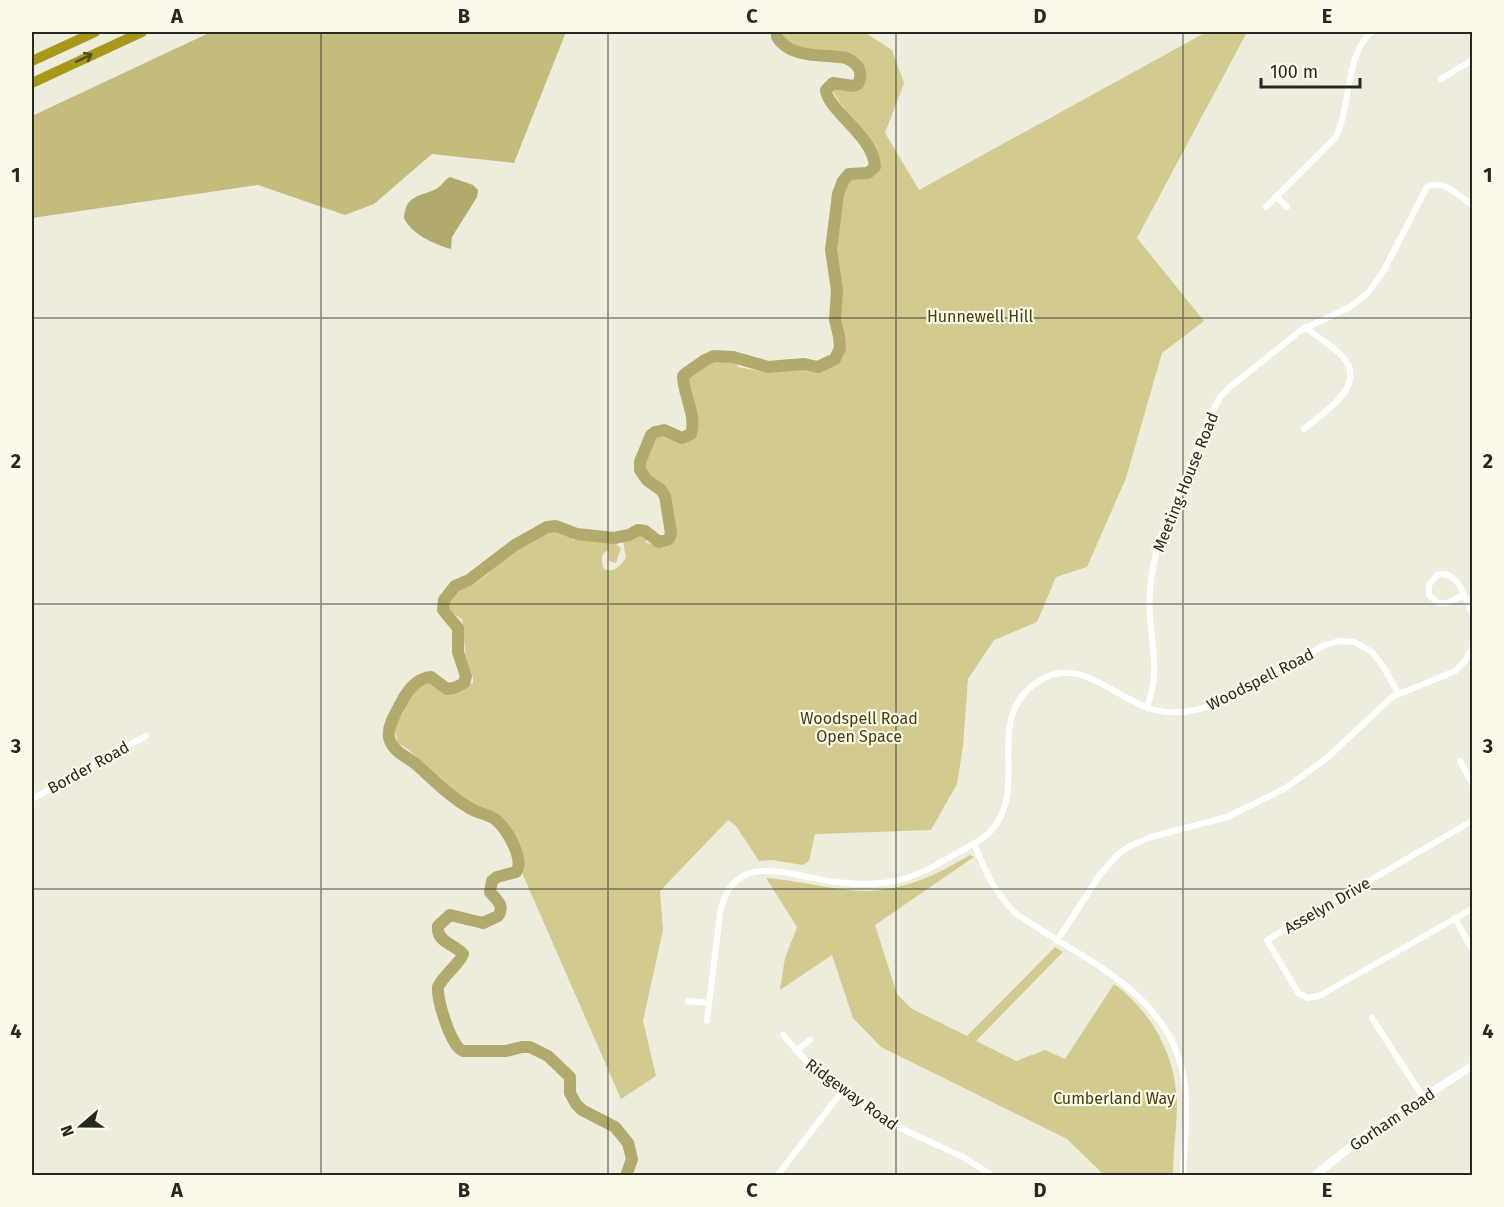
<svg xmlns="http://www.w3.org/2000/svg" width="1504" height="1207" viewBox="0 0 1504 1207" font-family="'Fira Sans',sans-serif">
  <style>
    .green { fill: #d2ca8f }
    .forest { fill: #c4bb7d }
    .water { fill: #b2aa6c }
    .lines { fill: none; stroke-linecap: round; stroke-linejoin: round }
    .river { stroke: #b2aa6c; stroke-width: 12 }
    .minor { stroke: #fff; stroke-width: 6 }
    .secondary { stroke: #fff; stroke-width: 8 }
    .motorway { stroke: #a89819; stroke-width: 10 }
    .oneway { stroke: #554f1f }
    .grid { fill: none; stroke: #282822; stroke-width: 1.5; stroke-opacity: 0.55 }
    .labels { text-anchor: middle; stroke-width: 4.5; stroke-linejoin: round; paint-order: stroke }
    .park-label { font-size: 16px; fill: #433d0a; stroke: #fbf9ea }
    .street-label { font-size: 16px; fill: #282822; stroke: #fbf9ea }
    .neatline { fill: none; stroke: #282822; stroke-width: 2 }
    .grid-label { font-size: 20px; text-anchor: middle; font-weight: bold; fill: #282822 }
  </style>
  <rect width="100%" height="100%" fill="#eeecdc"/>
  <path class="green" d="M785 32H864L892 50 904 83 885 133 919 190 1201 35 1210 32H1247L1137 238 1204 321 1162 353 1126 478 1087 567 1056 577 1037 622 994 640 968 679 963 746 957 784 931 830 815 834 809 861 803 865 772 860 759 861 736 826 728 820 660 891 663 930 643 1021 656 1076 621 1099 523 875 524 863 512 834 501 819 488 810 474 806 447 788 409 750 398 743 395 731V723L403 714 409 697 422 683 433 682C449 701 457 684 473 683 474 675 469 667 467 659 463 646 465 633 462 619L449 611C446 604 449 599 453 594 459 587 467 587 474 584 496 572 533 523 560 529L557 531 558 533 571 536 573 540C590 540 608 535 621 548L616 563 609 561 608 550C600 554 601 562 604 569 615 573 619 567 626 558L623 541C632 533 640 529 649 538L645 542 657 546 667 542C676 525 676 503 663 488 658 482 650 479 644 473L643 459 645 454 650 452 655 436C668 432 672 442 682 439 703 435 683 389 688 374H691L704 364 723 357 724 361H735L738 367 766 372 797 368 814 371 827 369 842 357 844 347 841 324 840 282 837 262 835 236 840 221 842 193 846 179C852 177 859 179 865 177 901 159 840 111 833 91L835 86 846 88 850 92 862 87 866 79V70C863 66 858 59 853 57 834 45 795 58 782 37Z
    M970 855 974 857 875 925 897 994 912 1009 967 1036 1055 947 1063 952 976 1041 1016 1061 1045 1050 1065 1059 1114 984C1152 1012 1175 1054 1177 1102 1177 1126 1173 1151 1173 1175H1104L1067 1139 881 1047 853 1018 832 955 780 990 785 958 797 927 766 878C794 880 821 887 849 890 894 895 932 878 970 855Z"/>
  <path class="forest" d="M211 32H566L514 163 432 154 374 204 345 215 258 185 32 218V116Z"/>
  <path class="water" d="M450 177 473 185 478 190 477 197 452 237 451 249C434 244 411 234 404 218 406 192 422 198 439 187 443 184 445 179 450 177Z"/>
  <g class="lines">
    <path class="river" d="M626 1176 632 1159 628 1143 615 1127 582 1110 576 1104 570 1093V1077L548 1056 530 1047H522L506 1051H463C451 1047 437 1000 438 987 444 974 459 965 463 954 454 944 436 942 438 926L450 915 483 923 498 916C505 906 497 900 490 892L492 881 497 877 516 872C525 860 507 829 496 820 488 814 480 814 471 809 449 796 436 782 418 766 408 757 392 752 389 737 387 726 396 713 401 703 407 691 417 678 431 677L447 689 454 688 464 683 466 676 458 652V628L443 610 444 600 455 586 469 580 515 545 547 527 556 526 577 534 614 538 629 535 638 530 645 531 659 542 669 539 671 533 665 496 661 490 647 480 640 470V462L651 435 655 432 664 430 682 438 691 434C697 416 683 394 683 376L685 374 705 360 714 356 733 357 768 367 804 364 818 367 835 359 840 348 839 336 835 320 837 290 831 250 838 194 843 181 849 174 868 173 875 167C874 136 827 110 826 90L833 83 853 86 858 84C864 72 858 63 846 58 824 54 790 59 777 37V32"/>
    <path class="minor" d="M1441 79 1472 60
      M1276 196 1287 207
      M1266 207 1335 138C1352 107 1344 54 1372 32
      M1304 429C1325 411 1372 384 1339 353 1329 344 1316 336 1305 327
      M1463 595 1448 603H1438L1429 595V585L1437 575C1458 569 1465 598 1472 613
      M1147 708C1160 671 1152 651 1150 615 1148 589 1153 565 1159 540L1208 420 1220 397 1230 387 1300 331 1350 307 1368 293 1384 270 1427 187C1443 178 1459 196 1472 205
      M1460 761 1472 783
      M32 799 146 736
      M1472 821 1267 940 1298 993 1308 998 1319 996 1472 909
      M974 843C985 872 994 891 1015 913 1083 961 1176 993 1185 1088 1188 1117 1184 1147 1183 1176
      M1455 918 1472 949
      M1057 941 1099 876 1118 854 1130 846 1151 837 1227 817 1284 789 1327 758 1392 697 1455 671 1465 661 1472 648
      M688 1001 709 1003
      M1372 1018 1423 1097
      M707 1021 720 913C732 851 785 874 828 881 850 884 873 886 895 881 918 876 937 865 957 853 971 845 988 838 997 823 1026 779 984 716 1039 681 1082 653 1119 704 1160 711 1183 715 1206 709 1226 699L1323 646 1339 641 1354 642 1372 652 1383 666 1398 693
      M783 1035 809 1064 891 1124 963 1157 993 1176
      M796 1051 810 1040
      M777 1176 843 1090"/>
    <path class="secondary" d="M1314 1176 1368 1133 1472 1066"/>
    <path class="motorway" d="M32 61 95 32
      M32 83 142 32"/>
  </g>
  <defs><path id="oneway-shaft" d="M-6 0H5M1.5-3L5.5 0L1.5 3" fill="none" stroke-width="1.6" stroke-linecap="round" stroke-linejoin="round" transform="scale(1.5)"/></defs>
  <use class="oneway" href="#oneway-shaft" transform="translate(84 58) rotate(-25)"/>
  <path class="grid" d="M321 32V1176M608 32V1176M896 32V1176M1183 32V1176M32 318H1472M32 604H1472M32 889H1472"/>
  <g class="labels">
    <g class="park-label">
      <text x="980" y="322">Hunnewell Hill</text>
      <text x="859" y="724">Woodspell Road<tspan x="859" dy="18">Open Space</tspan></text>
      <text x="1114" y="1104">Cumberland Way</text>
    </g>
    <g class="street-label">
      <text transform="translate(1185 482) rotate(-68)" y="6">Meeting House Road</text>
      <text transform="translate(1260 679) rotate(-27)" y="6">Woodspell Road</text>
      <text transform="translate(88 767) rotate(-29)" y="6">Border Road</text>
      <text transform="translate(1327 905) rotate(-30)" y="6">Asselyn Drive</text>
      <text transform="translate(852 1094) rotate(36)" y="6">Ridgeway Road</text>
      <text transform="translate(1392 1119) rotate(-34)" y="6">Gorham Road</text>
    </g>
  </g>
  <rect width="1504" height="1207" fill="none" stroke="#fbf9ea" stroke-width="66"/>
  <g transform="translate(81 1126) rotate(250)" stroke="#fbf9ea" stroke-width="4.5" paint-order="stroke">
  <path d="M0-4.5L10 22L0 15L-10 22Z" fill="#282822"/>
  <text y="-9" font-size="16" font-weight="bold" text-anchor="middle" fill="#282822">N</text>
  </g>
  <path d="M1261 78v9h99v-9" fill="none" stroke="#282822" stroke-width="3"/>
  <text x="1270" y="78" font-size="18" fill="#282822" stroke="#fbf9ea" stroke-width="4.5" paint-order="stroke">100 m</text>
  <rect x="33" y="33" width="1438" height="1141" class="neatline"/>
  <g class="grid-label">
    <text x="177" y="23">A</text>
    <text x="464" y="23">B</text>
    <text x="752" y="23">C</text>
    <text x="1040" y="23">D</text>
    <text x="1327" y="23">E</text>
    <text x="16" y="182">1</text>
    <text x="1488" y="182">1</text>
    <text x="16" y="468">2</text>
    <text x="1488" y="468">2</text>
    <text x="16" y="753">3</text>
    <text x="1488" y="753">3</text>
    <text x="16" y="1038">4</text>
    <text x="1488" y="1038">4</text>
    <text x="177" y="1197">A</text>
    <text x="464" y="1197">B</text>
    <text x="752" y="1197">C</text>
    <text x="1040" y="1197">D</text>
    <text x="1327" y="1197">E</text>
  </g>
</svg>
